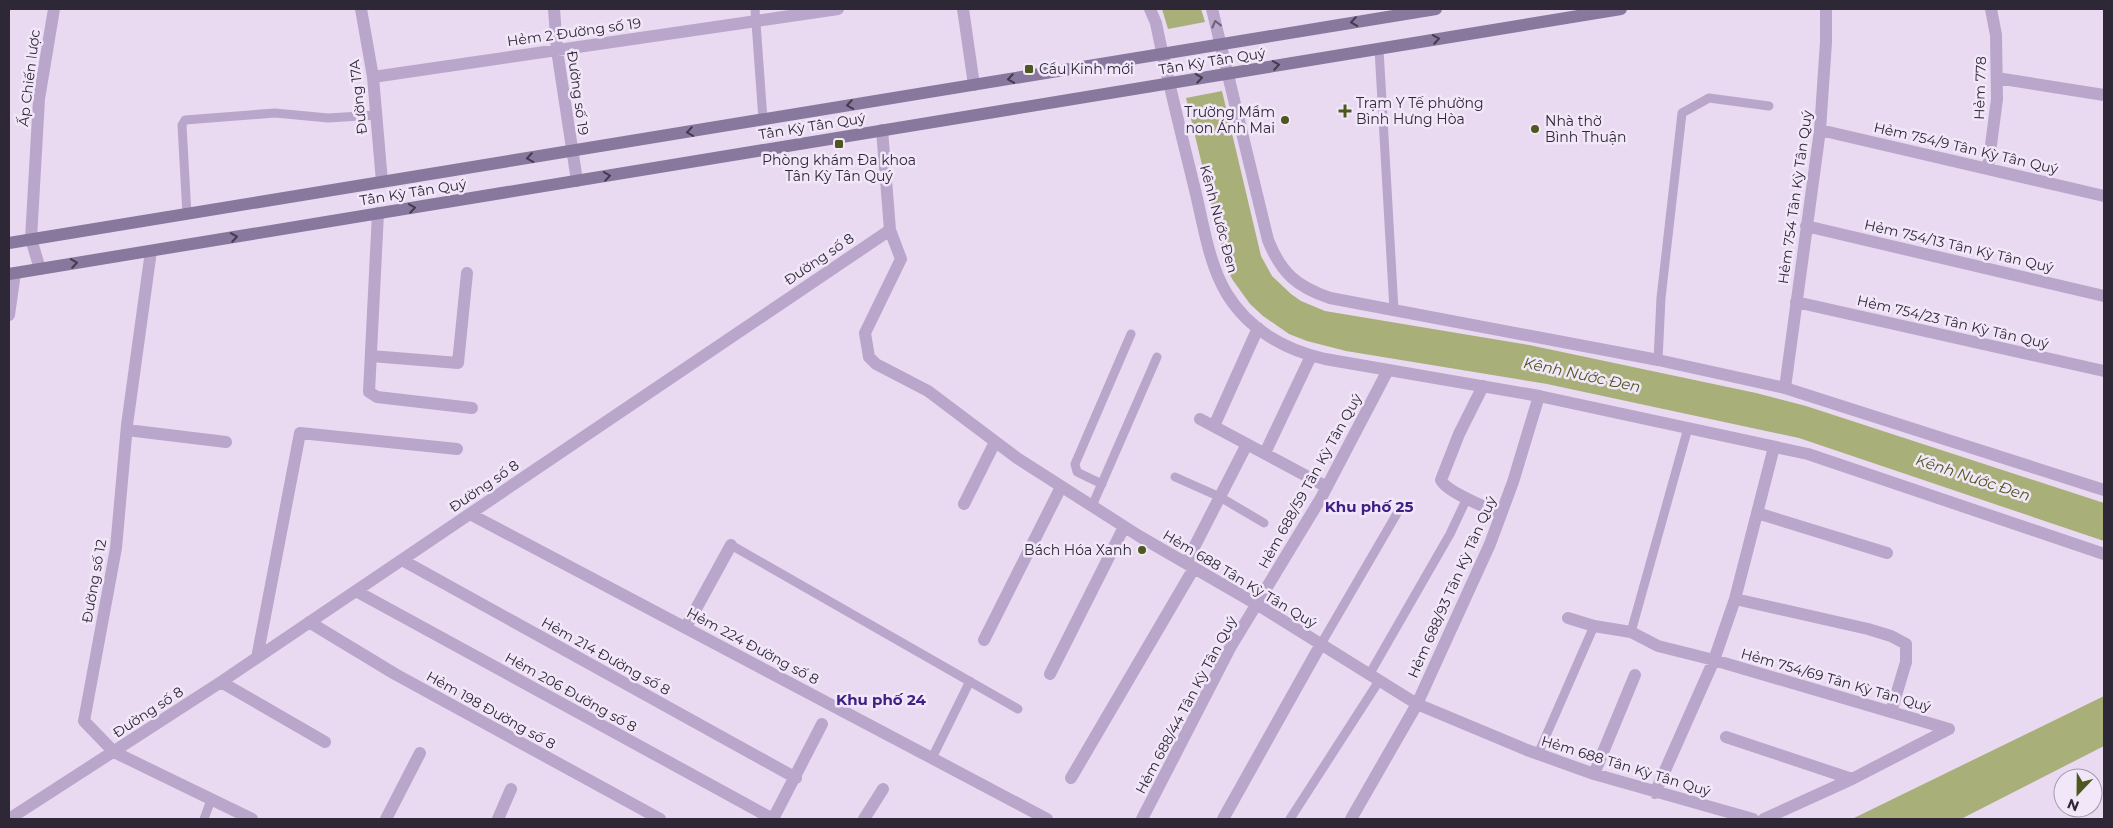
<svg xmlns="http://www.w3.org/2000/svg" width="2113" height="828" viewBox="0 0 2113 828" font-family="Montserrat,sans-serif">
  <style>
    .water { fill: #a8af79 }
    .lines { fill: none; stroke-linecap: round; stroke-linejoin: round }
    .service { stroke: #baa6ca; stroke-width: 9 }
    .minor { stroke: #baa6ca; stroke-width: 12 }
    .tertiary { stroke: #baa6ca; stroke-width: 12 }
    .secondary { stroke: #89789d; stroke-width: 12 }
    .oneway { stroke: #443b50 }
    .oneway2 { stroke: #6c6079 }
    .poi-dot { fill: #4e571d; stroke: #f2e7f9; stroke-width: 2 }
    .labels { text-anchor: middle; stroke-width: 5; stroke-linejoin: round; paint-order: stroke }
    .street-label { font-size: 14px; fill: #2d2736; stroke: #f2e7f9 }
    .poi-label { font-size: 14px; fill: #2d2736; stroke: #f2e7f9; text-anchor: start }
    .water-label { font-size: 15px; font-style: italic; fill: #4e571d; stroke: #f2e7f9 }
    .neighbourhood-label { font-size: 15px; font-weight: bold; fill: #412085; stroke: #f2e7f9 }
  </style>
  <rect width="100%" height="100%" fill="#e9daf2"/>
  <path class="water" d="M1162 9H1201L1205 22 1168 29Z
    M1222 91 1261 256 1272 276 1291 294 1301 301 1325 311 1529 345 1756 393 1806 406 2104 503V541L1799 438 1547 384 1346 351 1307 341 1289 334 1263 316 1250 304 1232 279 1226 265 1186 98Z
    M2104 696V746L1961 819H1852Z"/>
  <g class="lines">
    <path class="service" d="M755 9 763 120
      M1379 49 1394 310
      M187 215 182 125 185 120 275 113 328 118 376 115
      M1658 360 1661 298 1682 113 1709 98 1769 106
      M1175 477 1220 497 1264 523
      M1102 484 1077 472 1075 464 1131 334
      M1092 506 1157 357
      M731 545 1018 709
      M1631 632 1688 428
      M1321 644 1399 510
      M1369 675 1450 534 1467 498
      M1538 754 1594 626
      M932 758 970 681
      M204 819 211 800
      M1290 819 1379 681"/>
    <path class="minor" d="M361 9 373 77 382 182
      M554 9 557 50 577 181
      M963 9 974 85
      M373 77 838 9
      M1997 78 2104 95
      M1820 130 2104 196
      M1988 168 1997 99 1996 35 1991 9
      M378 213 369 392 377 397 472 408
      M1806 226 2104 296
      M890 230 901 259 865 333 869 357 876 364 928 391 1017 458 1139 536 1258 605 1417 704 1527 750 1594 774 1753 819
      M151 251 127 425 116 548 84 721 114 752 252 819
      M40 269 31 239 39 99 54 9
      M1796 302 2104 371
      M9 315 15 273
      M371 356 458 363 467 273
      M1483 386 1459 434 1441 480C1446 492 1488 508 1501 514
      M1785 388 1820 130 1826 42V9
      M1200 419 1327 487
      M1214 426 1258 328
      M127 430 226 442
      M1265 453 1311 356
      M964 504 995 442
      M1757 513 1887 553
      M470 514 1047 819
      M402 560 796 778
      M1186 563 1247 444
      M356 591 773 819
      M1735 599 1868 629 1891 636 1906 644V662L1891 712
      M1568 618 1594 626 1631 632 1658 646 1714 660 1949 729
      M309 622 395 674 660 819
      M686 627 731 545
      M984 640 1061 487
      M257 658 300 433 457 449
      M1050 674 1124 527
      M221 682 325 742
      M1726 737 1852 779 1764 819
      M1594 774 1635 675
      M1071 778 1194 568
      M1852 779 1949 729
      M1655 793 1714 660 1735 599 1774 447
      M9 819 221 682 890 230 882 130
      M386 819 420 753
      M498 819 511 789
      M773 819 822 724
      M864 819 883 789
      M1142 819 1230 648 1321 498 1388 370
      M1223 819 1321 644
      M1351 819 1417 704 1490 544 1513 482 1539 396"/>
    <path class="tertiary" d="M1150 9 1156 23C1167 78 1181 132 1194 186 1203 221 1208 263 1227 294 1249 330 1286 350 1325 359L1539 396 1808 454 2104 554
      M1212 9 1268 240C1281 273 1297 287 1330 298L1658 360 1785 388 2104 490"/>
    <path class="secondary" d="M9 243 1436 9
      M9 274 1621 9"/>
  </g>
  <defs><path id="oneway-chevron" d="M-2-3.5L2.5 0L-2 3.5" fill="none" stroke-width="1.6" stroke-linecap="round" stroke-linejoin="round" transform="scale(1.25)"/></defs>
  <g class="oneway">
    <use href="#oneway-chevron" transform="translate(1354 22) rotate(171)"/>
    <use href="#oneway-chevron" transform="translate(1436 39) rotate(-9)"/>
    <use href="#oneway-chevron" transform="translate(1276 65) rotate(-9)"/>
    <use href="#oneway-chevron" transform="translate(1199 78) rotate(-9)"/>
    <use href="#oneway-chevron" transform="translate(1011 79) rotate(171)"/>
    <use href="#oneway-chevron" transform="translate(850 105) rotate(171)"/>
    <use href="#oneway-chevron" transform="translate(690 132) rotate(171)"/>
    <use href="#oneway-chevron" transform="translate(530 158) rotate(171)"/>
    <use href="#oneway-chevron" transform="translate(607 176) rotate(-9)"/>
    <use href="#oneway-chevron" transform="translate(412 208) rotate(-9)"/>
    <use href="#oneway-chevron" transform="translate(234 237) rotate(-9)"/>
    <use href="#oneway-chevron" transform="translate(74 263) rotate(-9)"/>
  </g>
  <use class="oneway2" href="#oneway-chevron" transform="translate(1216 24) rotate(-104)"/>
  <g class="poi-dot">
    <rect x="1024" y="64" width="10" height="10" rx="2.5"/>
    <path d="M1342.5 103.5h5v5h5v5h-5v5h-5v-5h-5v-5h5z"/>
    <circle cx="1285" cy="120" r="5"/>
    <circle cx="1535" cy="129" r="5"/>
    <rect x="834" y="139" width="10" height="10" rx="2.5"/>
    <circle cx="1142" cy="550" r="5"/>
  </g>
  <g class="labels">
    <g class="street-label">
      <text transform="translate(574 32) rotate(-8)" y="5">Hẻm 2 Đường số 19</text>
      <text transform="translate(1212 61) rotate(-9)" y="5">Tân Kỳ Tân Quý</text>
      <text transform="translate(29 78) rotate(-83)" y="5">Ấp Chiến lược</text>
      <text transform="translate(1980 88) rotate(-88)" y="5">Hẻm 778</text>
      <text transform="translate(578 93) rotate(82)" y="5">Đường số 19</text>
      <text transform="translate(358 97) rotate(-96)" y="5">Đường 17A</text>
      <text transform="translate(812 126) rotate(-9)" y="5">Tân Kỳ Tân Quý</text>
      <text transform="translate(1966 148) rotate(13)" y="5">Hẻm 754/9 Tân Kỳ Tân Quý</text>
      <text transform="translate(413 192) rotate(-9)" y="5">Tân Kỳ Tân Quý</text>
      <text transform="translate(1795 197) rotate(-82)" y="5">Hẻm 754 Tân Kỳ Tân Quý</text>
      <text transform="translate(1219 219) rotate(75)" y="5">Kênh Nước Đen</text>
      <text transform="translate(1959 246) rotate(13)" y="5">Hẻm 754/13 Tân Kỳ Tân Quý</text>
      <text transform="translate(819 259) rotate(-34)" y="5">Đường số 8</text>
      <text transform="translate(1953 322) rotate(13)" y="5">Hẻm 754/23 Tân Kỳ Tân Quý</text>
      <text transform="translate(1310 481) rotate(-61)" y="5">Hẻm 688/59 Tân Kỳ Tân Quý</text>
      <text transform="translate(484 486) rotate(-34)" y="5">Đường số 8</text>
      <text transform="translate(1240 579) rotate(31)" y="5">Hẻm 688 Tân Kỳ Tân Quý</text>
      <text transform="translate(94 581) rotate(-80)" y="5">Đường số 12</text>
      <text transform="translate(1452 587) rotate(-66)" y="5">Hẻm 688/93 Tân Kỳ Tân Quý</text>
      <text transform="translate(753 646) rotate(28)" y="5">Hẻm 224 Đường số 8</text>
      <text transform="translate(606 656) rotate(29)" y="5">Hẻm 214 Đường số 8</text>
      <text transform="translate(1836 680) rotate(16)" y="5">Hẻm 754/69 Tân Kỳ Tân Quý</text>
      <text transform="translate(571 692) rotate(29)" y="5">Hẻm 206 Đường số 8</text>
      <text transform="translate(1186 705) rotate(-62)" y="5">Hẻm 688/44 Tân Kỳ Tân Quý</text>
      <text transform="translate(491 710) rotate(29)" y="5">Hẻm 198 Đường số 8</text>
      <text transform="translate(148 712) rotate(-33)" y="5">Đường số 8</text>
      <text transform="translate(1626 766) rotate(17)" y="5">Hẻm 688 Tân Kỳ Tân Quý</text>
    </g>
    <g class="poi-label">
      <text x="1039" y="74">Cầu Kinh mới</text>
      <text x="1356" y="108">Trạm Y Tế phường<tspan x="1356" dy="16">Bình Hưng Hòa</tspan></text>
      <text x="1275" y="117" text-anchor="end">Trường Mầm<tspan x="1275" dy="16">non Ánh Mai</tspan></text>
      <text x="1545" y="126">Nhà thờ<tspan x="1545" dy="16">Bình Thuận</tspan></text>
      <text x="839" y="165" text-anchor="middle">Phòng khám Đa khoa<tspan x="839" dy="16">Tân Kỳ Tân Quý</tspan></text>
      <text x="1132" y="555" text-anchor="end">Bách Hóa Xanh</text>
    </g>
    <g class="water-label">
      <text transform="translate(1582 375) rotate(12)" y="5">Kênh Nước Đen</text>
      <text transform="translate(1973 478) rotate(18)" y="5">Kênh Nước Đen</text>
    </g>
    <g class="neighbourhood-label">
      <text x="1369" y="512">Khu phố 25</text>
      <text x="881" y="705">Khu phố 24</text>
    </g>
  </g>
  <rect width="2113" height="828" fill="none" stroke="#2d2736" stroke-width="20"/>
  <g transform="translate(2078 793) rotate(202)"><circle r="24" fill="#f2e7f9" stroke="#a39aab"/>
  <path d="M0-4L9 19L0 12L-9 19Z" fill="#4e571d"/>
  <text y="-8" font-size="14" font-weight="bold" text-anchor="middle" fill="#2d2736">N</text>
  </g>
</svg>
